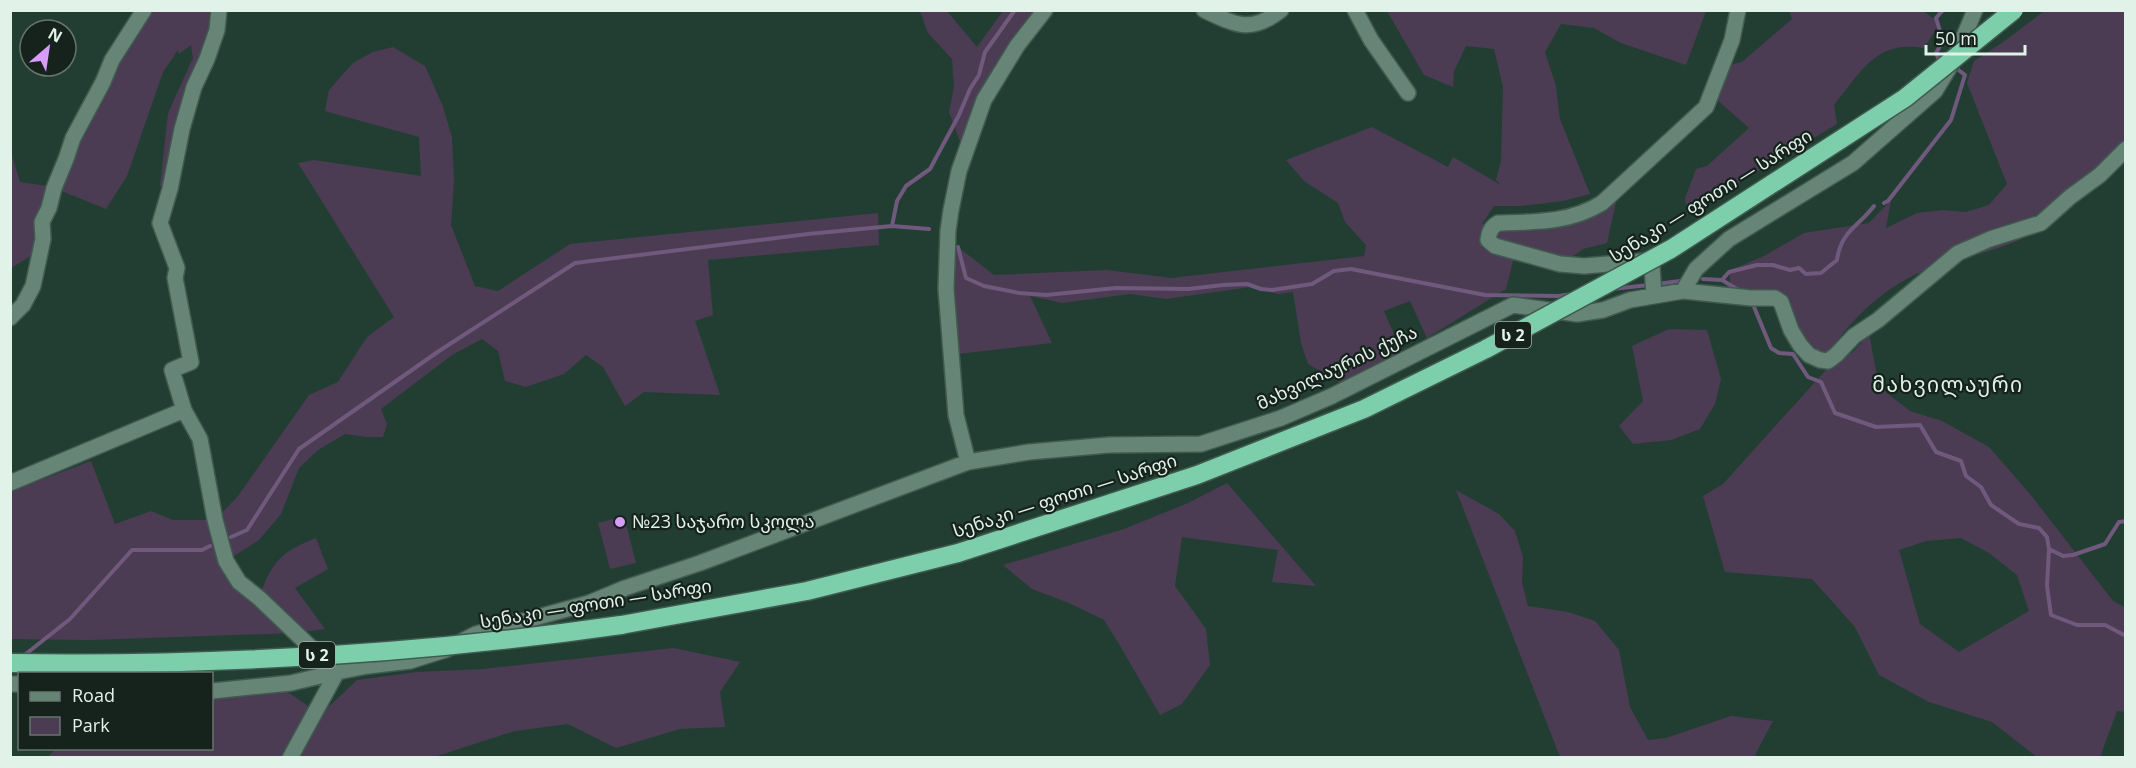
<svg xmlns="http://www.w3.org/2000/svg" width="2136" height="768" viewBox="0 0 2136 768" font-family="'Open Sans','Noto Sans Georgian',sans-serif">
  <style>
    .green { fill: #4b3c53; fill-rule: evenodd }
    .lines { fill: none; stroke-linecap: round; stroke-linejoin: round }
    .stream { stroke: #70597d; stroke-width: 4 }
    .minor-casing { stroke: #405a50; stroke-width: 18 }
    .highway-casing { stroke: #405a50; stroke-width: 21 }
    .minor { stroke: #668576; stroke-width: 15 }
    .highway { stroke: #7ccfaa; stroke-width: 18 }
    .highway-bridge-casing { stroke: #405a50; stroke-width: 21; stroke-linecap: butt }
    .highway-bridge { stroke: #7ccfaa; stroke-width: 18 }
    .poi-dot { fill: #d79bf9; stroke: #16221c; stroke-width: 2 }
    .labels { text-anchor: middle; stroke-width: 4.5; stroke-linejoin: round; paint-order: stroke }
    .shield { fill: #16221c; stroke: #a4b4ac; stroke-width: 1.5 }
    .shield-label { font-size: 16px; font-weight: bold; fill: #e1f2e9 }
    .street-label { font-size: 18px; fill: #e1f2e9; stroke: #16221c }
    .poi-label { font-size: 18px; fill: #e1f2e9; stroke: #16221c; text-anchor: start }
    .quarter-label { font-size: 21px; letter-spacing: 1.5px; fill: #e1f2e9; stroke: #16221c }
  </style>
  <rect width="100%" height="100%" fill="#223e32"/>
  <path class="green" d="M144 11H219L170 189 160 186 168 113 193 58 191 45 179 54 178 50 163 72 127 176 106 209 54 188 41 250 11 268 10 149 20 182 54 187Z
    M920 11H947L977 47 1003 11H1044L962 147 949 112 954 87 952 59 928 33Z
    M1387 11H1706L1686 65 1621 43 1594 28 1561 24 1545 52 1556 86 1560 119 1590 194 1563 201 1521 206H1494L1482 224 1493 229 1554 220 1618 193 1607 243 1583 249 1554 270 1515 253 1506 289 1427 338 1410 301 1384 311 1402 352 1343 384 1308 364 1301 343 1293 292 1278 294 1251 287 1166 299 1130 294 1062 303 1030 296 1052 343 949 355 946 257 958 247 994 275 1107 270 1171 278 1364 256 1366 245 1345 222 1338 203 1304 181 1286 160 1372 127 1448 167 1453 157 1501 185 1496 180 1501 161 1503 87 1494 49 1466 46 1454 71 1453 87 1424 75Z
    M1789 11H1923L1940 23 1924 48C1875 40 1862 71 1834 105L1837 124 1687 214 1685 198 1696 169 1707 166 1749 128 1707 91 1717 68 1742 62 1792 19Z
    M2044 11H2125V142L2043 226C2006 253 1959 255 1919 273 1886 287 1849 320 1831 351L1818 353 1806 348 1781 302 1732 296 1729 271 1764 256 1804 233 1869 223 1891 200 1886 228 1917 213 1942 210 1966 212 1989 205 2007 184 1967 83 1974 61 2006 40Z
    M393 47 425 66 442 104 452 137 454 181 451 225 475 286 498 291 570 244 878 213 879 245 708 260 713 315 695 321 720 395 644 392 625 406 603 367 586 355 564 374 526 387 505 381 498 351 482 339 452 355 381 409 387 424 383 437H366L345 434 318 450 299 468 281 514 259 540 226 561 259 597C273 561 279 553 316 538L328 569 295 588 325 629 295 633 90 640 11 639V491L91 461 115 524 151 511 173 520H215L238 496 309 395 338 382 367 337 394 317 298 163 314 160 421 176 419 137 325 111 329 90 353 63 373 52Z
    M1669 329 1707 330 1721 379 1715 404 1700 429 1671 440 1633 444 1619 426 1643 401 1632 346Z
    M1869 333 1879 387 1910 411 1942 421 1989 447 2030 494 2113 601 2125 607V712L2117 711 2100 757H2037L1992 722 1929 702 1879 675 1855 627 1812 579 1725 572 1703 496 1723 484 1825 371 1854 351ZM1961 538 1989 553 2017 575 2029 611 1959 652 1920 624 1899 550 1926 541Z
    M1227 483 1316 586 1272 582 1278 550 1182 537 1175 586 1206 629 1210 665 1182 704 1160 715 1119 644 1104 620 1069 603 1032 589 1003 565 1124 529 1188 503Z
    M1456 490 1499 514 1515 531 1523 557 1522 583 1528 606 1568 612 1595 621 1619 650 1630 707 1648 740 1666 738 1731 716 1773 721 1755 755 1760 757H1560Z
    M624 516 636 563 610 569 598 523Z
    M674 648 740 662 720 692 725 727 680 729 616 748 568 724 515 731 434 757 300 758 321 714 357 680 417 672 483 669Z
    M285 690 315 711 290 757 46 758 56 749 212 748V696Z"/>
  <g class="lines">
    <path class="stream" d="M1942 62 1939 60 1936 53 1943 41 1936 18 1943 10
      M1884 203 1888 201 1951 120 1965 75 1956 68
      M892 226 897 201 906 186 930 169 959 115 970 89 979 75 985 52 1015 10
      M958 247 966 278 984 286 1019 293 1046 295 1116 288 1188 289 1223 285 1247 284 1261 289 1272 290 1312 284 1334 271 1351 269 1485 295 1558 296 1572 294
      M1703 279 1722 280 1740 291
      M1722 280 1729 272 1757 265H1773L1790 270 1799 268 1806 274 1821 273 1837 260C1841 231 1858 227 1874 206
      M1657 284 1680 281
      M1612 289 1649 285
      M1752 302 1771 348 1779 353 1793 354 1808 377 1821 382 1835 413 1876 427 1920 425 1936 452 1961 461 1966 476 1981 487 1991 505 2019 524 2039 528 2047 537 2049 549 2047 586 2051 615 2077 625H2105L2126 636
      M231 537 247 530 299 449 439 351 575 263 808 234 892 226 929 229
      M2049 549 2063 556 2073 555 2105 544 2119 522 2126 521
      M22 657 70 619 132 550H202L210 546"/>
    <g class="minor-casing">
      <path id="minor" d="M219 10 217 30 207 59 194 87 182 129 170 189 160 223 177 268 175 278 191 362 172 370 184 410 200 439 215 520 226 561 239 582 259 598 324 660
        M1204 10C1236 25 1251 34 1281 10
        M1355 10 1371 40 1408 93
        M1683 291 1696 269 1729 239 1853 163 1935 91 1955 58 1975 10
        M1654 296 1652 266 1645 261 1584 266 1560 264 1495 246 1488 240C1489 232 1491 227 1498 223 1535 222 1570 223 1602 203L1706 107 1732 40 1738 10
        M10 318 23 305 33 286 43 239 42 222 49 208 54 188 66 159 73 138 103 82 112 60 144 10
        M968 462 956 415 946 289 948 231 951 210 959 171 984 100 1017 46 1045 10
        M10 483 184 410
        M10 684H20
        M212 691 291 683 337 672
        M290 758 337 672 368 666 410 661 445 650 476 634 589 603 625 588 700 563 968 462 1029 452 1109 445 1201 444 1281 418 1332 396 1513 305 1577 314 1603 310 1630 300 1683 291 1751 298H1775L1781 302 1791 330 1800 345 1809 355 1820 360 1828 361 1836 355 1854 336 1878 320 1958 253 1990 239 2041 223 2070 197 2100 175 2126 149"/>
    </g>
    <g class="highway-casing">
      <path id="highway" d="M621 625 807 591 958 553"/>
    </g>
    <use href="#minor" class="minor"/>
    <use href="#highway" class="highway"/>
    <g class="highway-bridge-casing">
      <path id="highway-bridge" d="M958 553 1197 475 1364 409 1486 349 1671 249 1905 98 2014 10
        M10 663C214 666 419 654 621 625"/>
    </g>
    <use href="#highway-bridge" class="highway-bridge"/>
  </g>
  <circle class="poi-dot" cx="620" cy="522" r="6"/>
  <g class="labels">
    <g class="shield">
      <rect x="1495" y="322" width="36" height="26" rx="4.5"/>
      <rect x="299" y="642" width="36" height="26" rx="4.5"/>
    </g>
    <g class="shield-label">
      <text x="1513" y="341">ს 2</text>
      <text x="317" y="661">ს 2</text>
    </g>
    <g class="street-label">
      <text transform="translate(1711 196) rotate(-32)" y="6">სენაკი — ფოთი — სარფი</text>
      <text transform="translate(1337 368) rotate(-25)" y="6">მახვილაურის ქუჩა</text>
      <text transform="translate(1065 496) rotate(-18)" y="6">სენაკი — ფოთი — სარფი</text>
      <text transform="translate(596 604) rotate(-9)" y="6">სენაკი — ფოთი — სარფი</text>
    </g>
    <g class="poi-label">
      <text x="632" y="528">№23 საჯარო სკოლა</text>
    </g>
    <g class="quarter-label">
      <text x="1948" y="392">მახვილაური</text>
    </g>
  </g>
  <rect width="2136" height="768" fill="none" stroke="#e1f2e9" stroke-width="24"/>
  <rect x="18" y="672" width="195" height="78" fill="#16221c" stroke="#67756e" stroke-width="1.5"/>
  <rect x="30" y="692" width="30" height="9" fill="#668576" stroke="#67756e" stroke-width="1.5"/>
  <text x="72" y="702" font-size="18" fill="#e1f2e9">Road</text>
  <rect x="30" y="717" width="30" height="18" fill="#4b3c53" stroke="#67756e" stroke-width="1.5"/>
  <text x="72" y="732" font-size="18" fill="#e1f2e9">Park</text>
  <g transform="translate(48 48) rotate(29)"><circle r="28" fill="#16221c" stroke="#67756e" stroke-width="1.5"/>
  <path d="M0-4.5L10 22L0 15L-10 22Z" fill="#d79bf9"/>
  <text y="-9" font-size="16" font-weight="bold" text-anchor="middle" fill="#e1f2e9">N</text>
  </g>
  <path d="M1926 45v9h99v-9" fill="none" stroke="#e1f2e9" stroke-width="3"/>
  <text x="1935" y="45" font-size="18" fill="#e1f2e9" stroke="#16221c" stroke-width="4.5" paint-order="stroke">50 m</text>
</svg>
